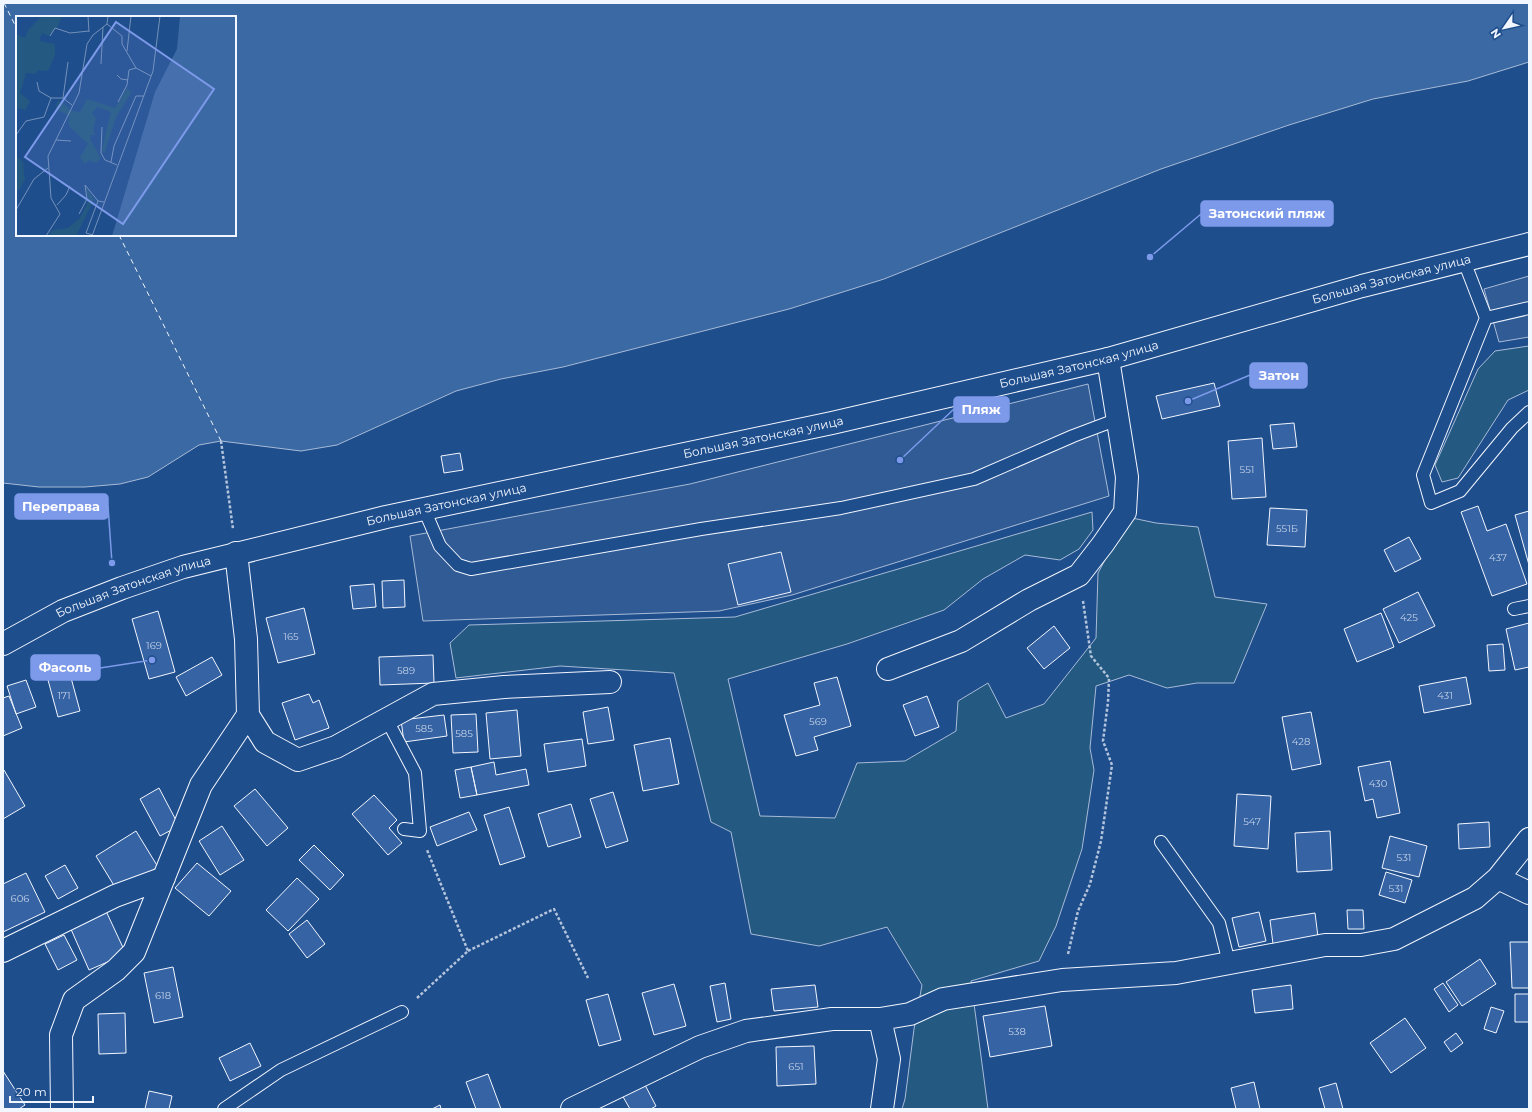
<svg xmlns="http://www.w3.org/2000/svg" width="1532" height="1112" viewBox="0 0 1532 1112" font-family="Montserrat,sans-serif">
  <style>
    .green { fill: #245a82; stroke: #a8bbd7 }
    .parking { fill: #305b95; stroke: #a8bbd7 }
    .water { fill: #3b69a3; stroke: #a8bbd7; fill-rule: evenodd }
    .lines { fill: none; stroke-linecap: round; stroke-linejoin: round }
    .ferry { stroke: #f2f6ff; stroke-width: 1; stroke-dasharray: 5 4; stroke-linecap: butt }
    .building { fill: #3563a3; stroke: #f2f6ff }
    .lane-casing { stroke: #f2f6ff; stroke-width: 14 }
    .street-casing { stroke: #f2f6ff; stroke-width: 24 }
    .secondary-casing { stroke: #f2f6ff; stroke-width: 24 }
    .path { stroke: #b3c4dc; stroke-width: 2.5; stroke-dasharray: 3 2; stroke-linecap: butt }
    .lane { stroke: #1f4e8c; stroke-width: 12 }
    .street { stroke: #1f4e8c; stroke-width: 22 }
    .secondary { stroke: #1f4e8c; stroke-width: 22 }
    .labels { text-anchor: middle; stroke-width: 3; stroke-linejoin: round; paint-order: stroke }
    .number-label { font-size: 10px; fill: #c3d1e8 }
    .street-label { font-size: 12px; fill: #f2f6ff; stroke: #1f4e8c }
    .inset-river { fill: none; stroke: #3b69a3; stroke-width: 2 }
    .inset-road { fill: none; stroke: #7391ba; stroke-width: 1 }
    .view { fill: #7d9aea; fill-opacity: 0.15; stroke: #7d9aea; stroke-width: 2 }
    .inset-edge { fill: none; stroke: #f2f6ff; stroke-width: 2 }
    .leader { fill: none; stroke: #7d9aea; stroke-width: 1.5 }
    .callout-dot { fill: #7d9aea; stroke: #1f4e8c; stroke-width: 1.5 }
    .callout { fill: #7d9aea; stroke: #7d9aea; stroke-width: 1.5 }
    .callout-label { font-size: 13px; text-anchor: middle; font-weight: bold; fill: #fff }
  </style>
  <rect width="100%" height="100%" fill="#1f4e8c"/>
  <path class="green" d="M1529 346V390L1508 400 1458 478 1442 482 1435 465 1478 369 1495 351Z
    M1092 512 1093 530 1079 549 1060 560 1025 555 983 579 944 610 847 644 728 679 760 816 835 818 857 763 905 761 956 731 958 701 988 683 1006 718 1044 704 1096 638 1098 573 1120 532 1132 518 1156 523 1198 527 1215 597 1267 604 1234 683H1197L1167 688 1129 675 1096 686 1090 748 1094 770 1082 849 1056 926 1039 961 971 981 988 1109H902L905 1099 914 1029 922 985 887 927 819 946 751 934 731 832 711 822 674 673 560 666 456 678 450 643 469 625 735 617Z"/>
  <path class="parking" d="M1529 276V337L1499 342 1484 289Z
    M1088 384 1109 496 792 595 719 611 423 621 410 536 690 484Z"/>
  <path class="water" d="M3 3H1529V62L1468 81 1373 99 1289 125 1161 169 884 279 789 309 563 367 501 379 456 391 337 445 301 451 221 441 199 445 148 477 120 484 85 487H39L3 483ZM17 17H235V235H17Z"/>
  <g class="lines">
    <path class="ferry" d="M4 3 17 29
      M119 235 221 441"/>
  </g>
  <path class="building" d="M1214 383 1220 406 1162 419 1156 396Z
    M1294 423 1297 447 1273 449 1270 425Z
    M1262 438 1266 497 1232 499 1228 441Z
    M460 453 463 470 444 473 441 456Z
    M1478 506 1487 531 1506 524 1527 584 1492 596 1461 512Z
    M1270 508 1307 510 1305 547 1267 545Z
    M1529 511V565L1515 515Z
    M1409 537 1421 559 1395 572 1384 550Z
    M781 552 791 592 738 605 728 564Z
    M404 580 405 607 383 608 382 581Z
    M374 584 376 607 353 609 350 586Z
    M1418 592 1435 626 1399 643 1383 609Z
    M304 608 315 654 278 663 266 618Z
    M158 611 175 672 149 679 132 619Z
    M1381 613 1394 647 1357 662 1344 629Z
    M1529 623V667L1515 670 1506 629Z
    M1054 626 1070 648 1044 669 1027 648Z
    M1503 644 1505 670 1489 671 1487 645Z
    M433 655 434 683 380 685 379 657Z
    M212 657 222 675 186 696 176 677Z
    M70 674 80 711 58 717 48 680Z
    M837 677 851 726 814 737 818 750 796 756 784 715 820 705 814 683Z
    M1466 677 1471 704 1424 713 1419 686Z
    M26 680 36 707 16 714 7 686Z
    M309 694 313 703 319 700 329 728 295 740 282 703Z
    M9 696 22 728 3 736V698Z
    M927 696 939 727 915 736 903 705Z
    M608 707 614 740 588 744 583 712Z
    M517 710 521 756 490 759 486 713Z
    M1311 712 1321 764 1292 770 1282 717Z
    M476 714 478 752 453 753 451 715Z
    M444 715 447 736 404 742 401 720Z
    M670 738 679 784 643 791 634 745Z
    M582 739 586 766 548 772 544 744Z
    M1390 761 1400 813 1377 818 1373 799 1365 801 1358 767Z
    M494 762 496 775 526 769 529 785 477 795 471 767Z
    M471 767 477 795 460 798 455 770Z
    M4 770 25 806 3 819V771Z
    M159 788 179 826 160 836 140 799Z
    M255 789 288 828 267 846 234 806Z
    M613 792 628 841 606 848 590 799Z
    M1237 794 1271 796 1268 849 1234 846Z
    M374 795 397 820 389 828 402 843 388 855 352 814Z
    M571 804 581 837 548 847 538 814Z
    M509 807 525 857 500 865 484 815Z
    M469 812 477 830 437 846 430 827Z
    M1489 822 1490 847 1459 849 1458 824Z
    M222 826 244 860 220 875 199 841Z
    M136 831 158 867 118 892 96 856Z
    M1330 831 1332 870 1297 872 1295 833Z
    M1390 836 1427 846 1419 877 1382 868Z
    M314 845 344 875 330 890 299 860Z
    M197 863 231 891 209 916 175 888Z
    M65 865 78 888 58 899 45 876Z
    M1386 872 1412 880 1405 903 1379 895Z
    M26 873 45 912 3 932V884Z
    M297 878 319 899 288 931 266 910Z
    M1347 910H1363L1364 929H1348Z
    M106 911 126 954 89 970 70 927Z
    M1259 912 1266 941 1239 947 1232 918Z
    M1315 913 1318 937 1273 944 1270 920Z
    M307 920 325 944 307 958 289 934Z
    M64 935 77 960 58 970 45 944Z
    M1510 942H1529V988H1512Z
    M1480 959 1496 984 1462 1006 1446 982Z
    M173 967 183 1017 154 1023 144 973Z
    M725 983 731 1019 717 1022 710 986Z
    M1443 983 1458 1005 1449 1012 1434 989Z
    M674 984 686 1026 654 1035 642 993Z
    M815 985 818 1007 774 1011 771 989Z
    M1291 985 1293 1009 1255 1013 1252 990Z
    M608 994 621 1040 599 1046 586 1000Z
    M1515 994H1529V1022H1515Z
    M1045 1006 1052 1046 990 1057 983 1016Z
    M1491 1007 1504 1011 1496 1033 1484 1029Z
    M125 1013 126 1053 99 1054 98 1014Z
    M1405 1018 1426 1048 1391 1073 1370 1043Z
    M1456 1033 1463 1043 1451 1052 1444 1042Z
    M250 1043 261 1066 230 1081 219 1058Z
    M814 1046 816 1084 777 1086 776 1047Z
    M3 1071 25 1105 19 1109H3Z
    M488 1074 501 1109H476L466 1082Z
    M1254 1082 1260 1109H1236L1231 1088Z
    M644 1083 656 1106 651 1109H630L622 1095Z
    M1336 1083 1343 1109H1325L1319 1088Z
    M149 1091 172 1096 169 1109H145Z
    M440 1105 441 1109H432Z"/>
  <g class="lines">
    <g class="lane-casing">
      <path id="lane" d="M1464 261 1486 318 1423 475 1431 503 1460 491 1512 428 1529 412
        M1486 318 1529 308
        M424 509 440 546 458 565 471 569 701 529 841 508 974 479 1073 436 1118 419
        M1514 609 1529 606
        M387 720 415 773 420 831 404 829
        M1161 842 1219 923 1229 963
        M224 1109 281 1070 402 1012"/>
    </g>
    <g class="street-casing">
      <path id="street" d="M236 553 246 639 248 715 265 742 298 760 336 747 433 694 504 687 610 682
        M888 669 961 641 1029 600 1079 575 1103 544 1125 512 1127 477 1108 359
        M1498 878 1529 893
        M3 951 115 896 164 878
        M880 1019 889 1059 882 1109
        M62 1109 61 1035 74 1000 116 970 134 952 201 785 248 715
        M572 1109 700 1047 746 1031 832 1019H880L910 1014 943 999 1062 980 1176 973 1325 945H1361L1394 939 1475 898 1498 878 1529 839"/>
    </g>
    <g class="secondary-casing">
      <g id="secondary">
        <path id="s1" d="M3 644 63 611 122 588 183 567 386 517 832 423 1108 359 1362 286 1529 244"/>
      </g>
    </g>
    <path class="path" d="M221 441 233 529
      M468 951 554 909 588 978
      M1068 954 1078 911 1090 884 1101 841 1112 765 1103 741 1108 702 1109 678 1091 656 1083 601
      M417 998 468 951 427 850"/>
    <use href="#lane" class="lane"/>
    <use href="#street" class="street"/>
    <use href="#secondary" class="secondary"/>
  </g>
  <g class="labels">
    <g class="number-label">
      <text x="1247" y="473">551</text>
      <text x="1287" y="532">551Б</text>
      <text x="1498" y="561">437</text>
      <text x="1409" y="621">425</text>
      <text x="291" y="640">165</text>
      <text x="154" y="649">169</text>
      <text x="406" y="674">589</text>
      <text x="64" y="699">171</text>
      <text x="1445" y="699">431</text>
      <text x="818" y="725">569</text>
      <text x="424" y="732">585</text>
      <text x="464" y="737">585</text>
      <text x="1301" y="745">428</text>
      <text x="1378" y="787">430</text>
      <text x="1252" y="825">547</text>
      <text x="1404" y="861">531</text>
      <text x="1396" y="892">531</text>
      <text x="20" y="902">606</text>
      <text x="163" y="999">618</text>
      <text x="1017" y="1035">538</text>
      <text x="796" y="1070">651</text>
    </g>
    <g class="street-label">
      <text dy="4" stroke="none"><textPath href="#s1" startOffset="1439">Большая Затонская улица</textPath></text>
      <text dy="4" stroke="none"><textPath href="#s1" startOffset="1115">Большая Затонская улица</textPath></text>
      <text dy="4" stroke="none"><textPath href="#s1" startOffset="791">Большая Затонская улица</textPath></text>
      <text dy="4" stroke="none"><textPath href="#s1" startOffset="467">Большая Затонская улица</textPath></text>
      <text dy="4" stroke="none"><textPath href="#s1" startOffset="143">Большая Затонская улица</textPath></text>
    </g>
  </g>
  <g transform="translate(16 16)">
    <rect width="220" height="220" fill="#1f4e8c"/>
    <path d="M26 0H46L42 10 33 20 26 17 23 25 39 28V39L32 55 22 54 20 58 10 57 4 77 14 85 9 94 1 92 0 95V18L9 22 12 14ZM111 72 115 77 100 101 88 138 86 133 95 96 81 91 76 97 80 103 77 113 79 119H75L74 123 85 142 80 147 73 144 69 148 64 141 72 128 54 111 52 107 54 100 40 93 41 86 45 85 56 95 64 96 71 83 99 92ZM0 139 7 147 9 163 4 173 0 174ZM70 171 78 184 60 220H32L37 214 52 212 64 202 73 185Z" fill="#245a82"/>
    <path d="M164 0H220V220H96L139 76 161 33Z" fill="#3b69a3"/>
    <path class="inset-river" d="M146 66 220 76"/>
    <path class="inset-road" d="M72 0 73 16M91 8 106 20V28L120 52 135 60M34 20 39 12 54 17 73 15M111 35 115 0M52 46 47 82 56 89M85 48 87 11M101 59 105 63 112 64M21 66 23 75 35 82M102 86 111 69 113 54 120 52M86 111 85 137 89 144 101 149M0 119 10 105 28 101 35 82H47M40 124 55 125M95 146 98 130 120 80H128M41 189 50 179 54 170M0 194 18 163 32 152M63 198 71 183 69 169 82 185 88 186M77 219 70 217 82 185M30 220 44 198 35 182 32 140 63 77 71 28 77 19 91 8 92 0M76 220 137 55 144 0"/>
    <path class="view" d="M100 6 198 73 107 208 9 141Z"/>
    <rect width="220" height="220" class="inset-edge"/>
  </g>
  <path class="leader" d="M1150 257L1201 214M1188 401L1250 375M900 460L954 409M112 563L108 506M152 660L100 668"/>
  <g class="callout-dot">
    <circle cx="1150" cy="257" r="4"/>
    <circle cx="1188" cy="401" r="4"/>
    <circle cx="900" cy="460" r="4"/>
    <circle cx="112" cy="563" r="4"/>
    <circle cx="152" cy="660" r="4"/>
  </g>
  <g class="callout">
    <rect x="1201" y="201" width="132" height="25" rx="4"/>
    <rect x="1250" y="363" width="57" height="25" rx="4"/>
    <rect x="954" y="397" width="55" height="25" rx="4"/>
    <rect x="15" y="494" width="93" height="25" rx="4"/>
    <rect x="31" y="655" width="69" height="25" rx="4"/>
  </g>
  <g class="callout-label">
    <text x="1267" y="218">Затонский пляж</text>
    <text x="1279" y="380">Затон</text>
    <text x="981" y="414">Пляж</text>
    <text x="61" y="511">Переправа</text>
    <text x="65" y="672">Фасоль</text>
  </g>
  <rect width="1532" height="1112" fill="none" stroke="#f2f6ff" stroke-width="8"/>
  <g transform="translate(1504 28) rotate(236)" stroke="#1f4e8c" stroke-width="3" paint-order="stroke">
  <path d="M0-3L7 15L0 10L-7 15Z" fill="#f2f6ff"/>
  <text y="-6" font-size="11" font-weight="bold" text-anchor="middle" fill="#f2f6ff">N</text>
  </g>
  <path d="M10 1096v6h83v-6" fill="none" stroke="#f2f6ff" stroke-width="2"/>
  <text x="16" y="1096" font-size="12" fill="#f2f6ff" stroke="#1f4e8c" stroke-width="3" paint-order="stroke">20 m</text>
</svg>
